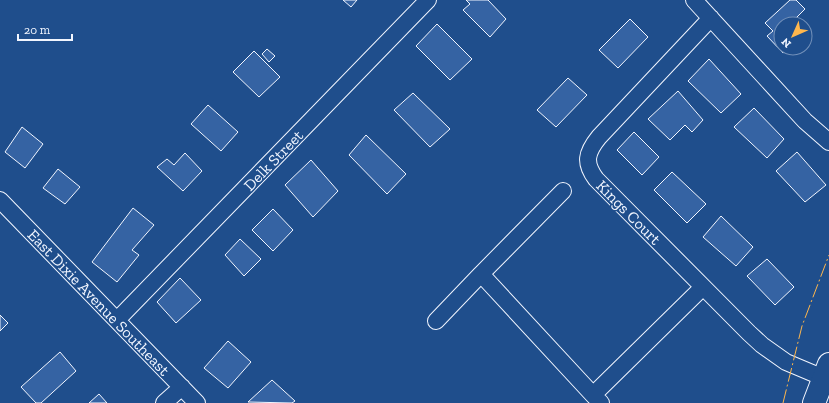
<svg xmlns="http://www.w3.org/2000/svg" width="829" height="403" viewBox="0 0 829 403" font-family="'Zilla Slab',serif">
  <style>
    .building { fill: #3563a3; stroke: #f2f6ff }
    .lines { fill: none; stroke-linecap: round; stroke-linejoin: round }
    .minor-casing { stroke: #f2f6ff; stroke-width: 18 }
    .secondary-casing { stroke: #f2f6ff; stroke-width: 24 }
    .minor { stroke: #1f4e8c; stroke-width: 16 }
    .secondary { stroke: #1f4e8c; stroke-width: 22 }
    .power { stroke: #ffb74d; stroke-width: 1; stroke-dasharray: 14 3 2 3; stroke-linecap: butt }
    .labels { text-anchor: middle; stroke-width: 3; stroke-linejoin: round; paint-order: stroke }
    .street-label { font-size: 16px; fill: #f2f6ff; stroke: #1f4e8c }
  </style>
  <rect width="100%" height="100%" fill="#1f4e8c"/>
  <path class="building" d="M343 0H357L351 7Z
    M466 0H488L506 19 490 37 463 10 470 4Z
    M790 0H796L805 9 795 19 799 24H781V48H789L783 53 767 36 773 31 765 23Z
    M630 19 648 37 618 68 599 50Z
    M437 24 472 59 450 80 416 46Z
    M267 49 275 56 269 62 262 54Z
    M254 51 280 77 259 97 233 72Z
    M709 59 741 94 721 113 688 81Z
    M568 78 587 95 556 127 537 110Z
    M678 91 703 120 692 132 685 125 670 140 648 119Z
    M413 93 450 129 430 147 394 110Z
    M208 105 238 132 221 151 191 124Z
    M754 108 784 139 767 158 734 127Z
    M22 127 43 144 25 168 5 152Z
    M634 132 659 157 642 175 617 150Z
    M366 135 406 174 387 194 349 155Z
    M797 152 826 185 805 202 776 171Z
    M185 153 202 171 183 191 157 167 167 159 174 165Z
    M311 160 338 191 313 217 285 185Z
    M58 169 80 187 65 204 43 188Z
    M672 172 706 204 687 223 654 190Z
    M133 208 154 225 132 250 139 255 117 282 92 262Z
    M273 209 293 230 273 251 252 230Z
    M721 216 753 247 736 266 703 237Z
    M240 239 261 259 244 276 225 255Z
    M767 259 794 287 775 305 747 276Z
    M180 278 201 300 176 323 157 302Z
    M0 315 8 323 0 331Z
    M228 341 251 362 228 388 204 368Z
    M60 352 76 371 41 403H36L21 387Z
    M272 380 295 401 292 403 248 402Z
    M99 394 107 403H89Z"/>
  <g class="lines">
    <g class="minor-casing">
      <path id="minor" d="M694 0 805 121 829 142
        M711 18 599 137C586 153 584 163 596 179L749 333 762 345 786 362 824 378
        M563 191 481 274 593 395
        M0 200 197 403
        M117 320 428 0
        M436 321 481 274
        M164 403 182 387
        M601 403 593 395 703 287"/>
    </g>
    <g class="secondary-casing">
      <path id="secondary" d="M814 403 829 364"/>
    </g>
    <use href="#minor" class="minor"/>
    <use href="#secondary" class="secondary"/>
    <path class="power" d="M783 403 802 326 829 255"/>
  </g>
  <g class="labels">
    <g class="street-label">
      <text transform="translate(273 160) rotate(-46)" y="6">Delk Street</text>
      <text transform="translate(629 212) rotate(45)" y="6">Kings Court</text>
      <text transform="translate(99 302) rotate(46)" y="6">East Dixie Avenue Southeast</text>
    </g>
  </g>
  <g transform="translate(793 36) rotate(225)"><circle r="19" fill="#1f4e8c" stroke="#7391ba"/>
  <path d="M0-3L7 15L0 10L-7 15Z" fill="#ffb74d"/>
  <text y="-6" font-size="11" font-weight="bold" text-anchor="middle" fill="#f2f6ff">N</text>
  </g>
  <path d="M18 34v6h54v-6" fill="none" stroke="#f2f6ff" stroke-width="2"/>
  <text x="24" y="34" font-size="12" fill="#f2f6ff" stroke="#1f4e8c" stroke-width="3" paint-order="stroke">20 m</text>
</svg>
